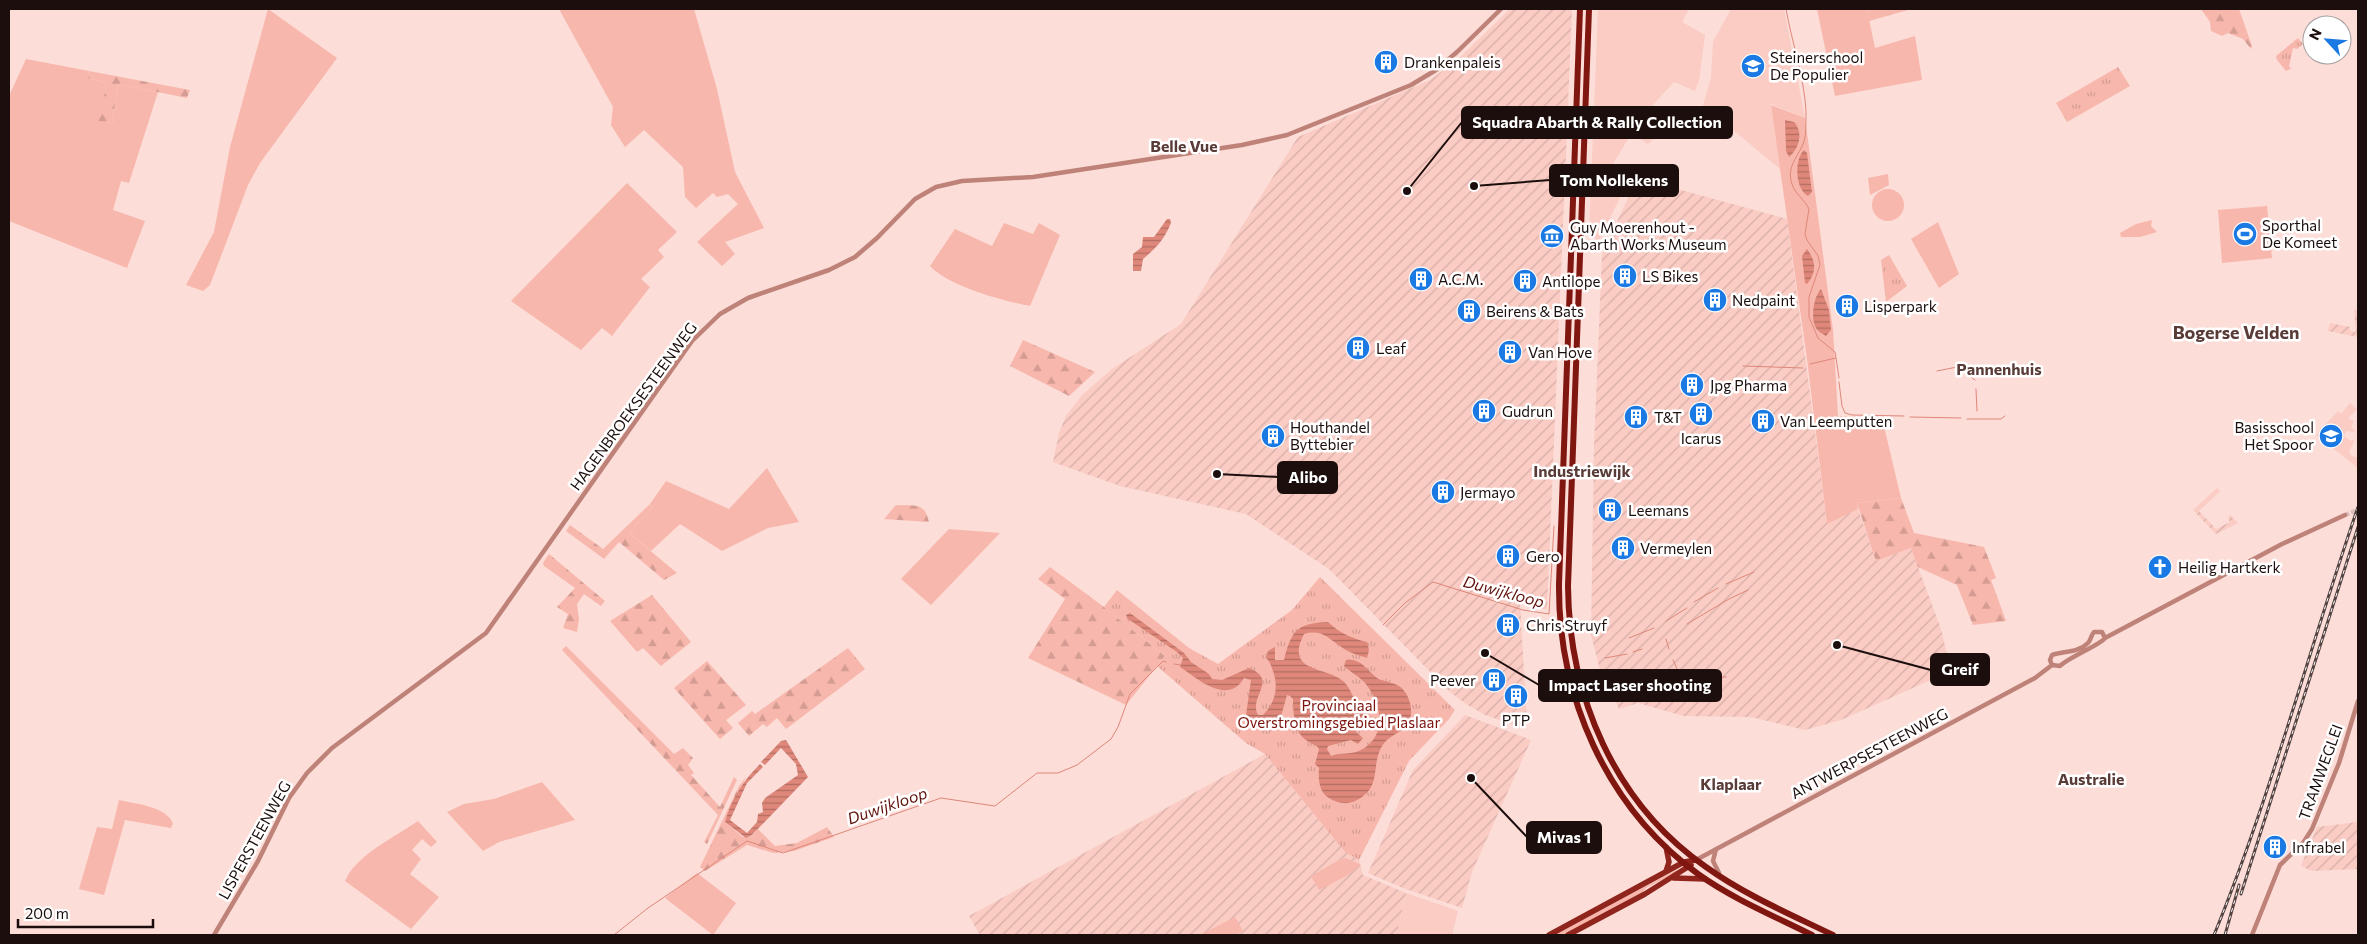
<svg xmlns="http://www.w3.org/2000/svg" width="2367" height="944" viewBox="0 0 2367 944" font-family="Commissioner,sans-serif">
<defs>
<pattern id="industrial-furrows" width="10" height="10" patternUnits="userSpaceOnUse" patternTransform="scale(1.25)"><rect width="10" height="10" fill="#faccc4"/><path d="M-1 1l2-2M0 10L10 0M9 11l2-2" fill="none" stroke="#d6aea7"/></pattern>
<pattern id="forest-firs" width="22" height="20" patternUnits="userSpaceOnUse" patternTransform="scale(1.25)"><rect width="22" height="20" fill="#f8b7ac"/><path d="M5 1l3.5 6h-7zM16 11l3.5 6h-7z" fill="#d49c93"/></pattern>
<pattern id="park-tufts" width="24" height="20" patternUnits="userSpaceOnUse" patternTransform="scale(1.25)"><rect width="24" height="20" fill="#f8b7ac"/><path d="M3 7l-1-3M5 7V3M7 7l1-3M15 17l-1-3M17 17v-4M19 17l1-3" fill="none" stroke="#d49c93"/></pattern>
<pattern id="water-rules" width="6" height="5" patternUnits="userSpaceOnUse" patternTransform="scale(1.25)"><rect width="6" height="5" fill="#de877a"/><path d="M0 2.5h6" fill="none" stroke="#b36d62"/></pattern>
</defs>
<rect width="100%" height="100%" fill="#fcddd8"/>
<path fill="#faccc4" d="M1598 9H1689L1682 22 1705 35 1699 80 1695 91 1674 82 1636 123 1653 139 1648 144 1631 134 1607 174 1626 185 1599 241 1589 235Z
M1731 9H1784L1805 118 1766 102 1771 105 1780 169 1703 105 1711 78 1713 42Z
M2350 403 2357 409 2348 419 2354 421 2351 428 2355 430 2354 432 2346 431 2344 436 2351 441 2355 439 2349 452 2352 456 2358 458V468L2316 435 2338 411 2341 414Z
M1406 893 1458 911 1452 935H1392L1397 933Z"/>
<path fill="url(#industrial-furrows)" d="M1510 9H1572L1547 610 1520 603 1527 722 1520 727 1485 715 1466 704 1449 691 1329 569 1246 514 1120 486 1053 462 1059 433 1066 416 1082 395 1112 369 1181 324 1298 137 1430 80 1457 60Z
M1637 178 1787 219 1827 523 1858 509 1876 561 1911 548 1941 629 1951 671 1841 720 1805 730 1751 717 1684 716 1638 703 1619 709 1612 693 1602 678 1591 635 1594 446 1602 255Z
M2354 310H2358V337L2328 331 2330 323 2350 327V331L2356 332Z
M2217 488 2220 491 2199 511 2216 529 2230 522 2228 518 2230 515 2238 523 2216 534 2193 510Z
M1465 715 1531 740 1472 872 1462 908 1403 888 1368 873 1413 770Z
M1265 754 1345 852 1359 860 1363 875 1406 893 1397 933 1392 935H980L969 916Z
M2358 822V869L2312 871 2301 866 2317 827Z"/>
<path fill="#f8b7ac" d="M268 9 337 58 260 163 248 185 210 285 203 291 186 285 214 232 230 147Z
M559 9H694L717 89 735 172 764 228 725 242 735 254 722 266 697 242 738 204 728 194 717 197 713 193 696 208 685 197 683 167 644 130 625 147 611 125 613 107Z
M1817 9H1867L1875 48 1915 36 1922 80 1835 96Z
M26 59 89 71 87 78 107 83 99 121 112 123 118 84 158 92 129 183 121 181 113 210 145 221 127 268 9 221V96Z
M1771 105 1805 118 1806 125 1833 330 1838 416 1882 418 1901 498 1857 503 1858 509 1827 524 1807 359Z
M1888 174 1889 185 1870 195 1868 178Z
M627 183 677 232 658 250 664 257 641 279 650 287 612 336 602 328 581 350 511 301Z
M1872 205a16 16 0 1 1 32 0a16 16 0 1 1-32 0Z
M2267 206 2272 258 2222 263 2218 210Z
M2152 220 2151 226 2157 232 2140 237H2121L2120 233 2136 224Z
M1938 222 1959 274 1939 288 1911 239Z
M1004 223 1033 234 1039 223 1060 235 1030 306C1003 301 948 286 930 266L955 229 992 246Z
M767 468 799 522 768 528 722 551 680 524 651 551 629 533 653 507 650 504 666 481 729 509Z
M949 529 1000 533 931 605 901 579Z
M542 782 575 820 499 842 483 851 447 812 464 804 494 799Z
M119 800C136 804 165 806 173 823L171 828 125 820 104 895 79 889 97 827 112 829Z
M418 821 437 842 431 847 422 839 412 850 421 859 410 874 439 897 411 929 345 881C356 855 395 837 418 821Z
M1346 858 1361 865 1348 875 1319 890 1311 876 1339 860Z
M1676 870 1677 872 1646 888 1642 893 1563 935H1554Z
M697 873 736 903 713 935 665 898Z
M1235 917 1243 931 1236 935H1200Z"/>
<path fill="url(#forest-firs)" d="M1867 9H1907L1908 10 1869 21Z
M2201 9H2239L2252 46 2251 49 2243 39 2228 33 2222 36 2211 31 2210 22Z
M89 71 190 90 187 98 118 84 112 123 98 122 107 83 87 78Z
M1023 340 1095 372 1069 396 1010 366Z
M1901 498 1914 533 1984 547 1996 578 1991 580 2006 621 1973 625 1957 585 1918 567 1911 548 1876 561 1857 503Z
M650 504 653 507 629 533 677 573 664 580 619 542 604 559 566 531 570 525 603 549Z
M896 505C915 506 924 501 929 522L884 519Z
M549 554 605 601 601 606 584 594 577 604 579 619 577 632 563 628 568 614 557 607 575 588 544 566 543 563Z
M1050 567 1104 607 1165 656 1126 705 1028 658 1065 599 1038 579Z
M652 595 691 642 661 666 643 648 637 652 610 621Z
M566 646 674 754 683 748 693 758 688 765 694 773 691 775 720 807 734 777 737 780 707 844 704 842 718 815 562 650Z
M848 648 865 669 786 729 777 718 767 727 763 724 749 736 738 723 752 711 755 714Z
M707 661 746 705 726 720 733 728 720 739 674 688Z
M746 777 725 822 743 837 752 836 758 829 775 846 797 843 827 827 834 837 794 851 773 853 747 845 705 871 700 867 739 786Z"/>
<path fill="url(#park-tufts)" d="M2298 38 2303 44 2297 49 2293 48 2289 67 2292 68 2286 71 2277 60 2276 56Z
M2118 67 2130 86 2067 122 2056 103Z
M1889 255 1907 286 1886 302 1881 260Z
M1320 577 1455 710 1449 719 1409 761 1359 860 1345 852 1265 754 1246 743 1157 666 1165 656 1104 607 1117 590 1189 648 1218 664 1292 610Z"/>
<path fill="url(#water-rules)" d="M1785 120 1794 122C1804 132 1799 149 1789 157L1786 151Z
M1804 150 1807 153 1812 192 1808 196C1795 189 1794 160 1804 150Z
M1167 219H1170L1171 223C1164 240 1156 248 1143 259L1141 271H1133V254L1142 247 1143 237H1154Z
M1807 249C1816 261 1817 272 1807 284L1805 283 1802 256Z
M1821 289 1829 310 1831 330 1826 336C1822 333 1818 332 1816 328 1810 318 1814 296 1821 289Z
M1130 613 1184 653 1191 662 1209 674 1212 679 1222 680 1249 668C1279 680 1248 697 1258 715H1263C1275 703 1279 688 1273 671 1271 666 1270 661 1266 658L1268 651 1275 647V660H1284C1291 631 1297 623 1328 622 1338 632 1353 639 1367 642L1369 650 1367 658C1358 655 1347 652 1340 646 1327 637 1321 629 1304 634 1284 673 1326 666 1343 681 1353 689 1352 706 1371 711L1357 724 1351 723 1350 727 1363 738 1358 744 1351 740 1328 746 1327 749 1331 756C1341 752 1352 755 1361 750 1388 736 1382 703 1365 683 1360 677 1350 672 1344 666L1346 660C1363 657 1368 674 1381 680 1387 682 1394 683 1399 686 1411 694 1416 717 1405 727 1398 734 1387 737 1382 746 1370 767 1383 788 1355 801 1346 805 1337 803 1329 798 1319 793 1318 778 1319 768L1315 764 1319 749C1316 744 1311 744 1306 740 1294 732 1293 711 1293 699L1290 696 1287 695 1280 720 1265 727 1254 725 1246 715 1251 680 1244 678C1228 706 1198 679 1180 667L1183 658 1177 652 1128 619 1126 615Z
M786 740 808 777 752 835 746 838 725 822C731 799 744 780 760 764L763 767 747 783 730 820 747 833 757 822 758 814 763 812 762 803 765 798 798 775 796 764 781 748 765 765 761 762 781 741Z"/>
<g fill="none" stroke-linecap="round" stroke-linejoin="round">
<path stroke="#de877a" stroke-width="1" d="M1786 9C1792 43 1804 76 1806 111 1806 116 1806 133 1805 137 1802 154 1785 165 1792 184 1795 194 1805 200 1809 209L1805 234 1807 240 1818 256 1820 265 1809 297V317L1818 338 1835 352 1836 358
M1810 364 1836 358 1839 378
M1743 366 1803 368
M1937 371 1957 367 1975 380
M1839 382 1842 406 1845 413 1852 415 1904 416
M1976 389 1977 411
M1910 417 1961 418
M1967 419H2001L2005 416
M1726 584 1754 572
M1694 602 1718 588
M1666 621 1687 608
M1687 624 1729 599 1748 590
M1383 625 1405 603 1433 582 1523 610 1549 614 1554 526
M1629 638 1654 628
M1666 639 1669 649
M1633 652 1642 649
M1605 658 1627 654
M1673 660 1679 673 1690 677
M1174 664 1181 665
M1701 678 1726 677
M614 935 648 908 747 841 783 853 941 798 995 806 1037 773H1058L1077 765 1111 739 1118 727 1130 694 1163 661 1166 662"/>
<path stroke="#dabeb9" stroke-width="4.5" stroke-dasharray="4.5 2" stroke-linecap="butt" d="M2345 515 2358 510"/>
<path stroke="#be8278" stroke-width="4.5" d="M2105 638 2282 544 2345 515
M2052 665 2050 660 2052 655C2063 651 2078 653 2088 643 2091 640 2091 635 2094 632H2102L2105 638
M2052 665 2060 666C2069 657 2102 644 2105 638
M1716 849 1713 861 1719 873
M1696 860 2035 678 2052 665
M214 935 258 861 289 798 307 773 332 748 486 633 692 341 720 314 748 298 829 270 855 257 877 238 915 199 936 187 962 181 1033 177 1242 145 1287 135 1411 85 1436 70 1457 52 1501 9
M2252 935 2280 865 2303 843 2312 829 2339 763 2358 701"/>
<path stroke="#8f251c" stroke-width="5.5" d="M1666 847 1669 862 1666 871
M1674 878 1705 879
M1549 935 1684 862 1696 860
M1568 935 1645 894 1691 865"/>
<path stroke="#801610" stroke-width="6" d="M1580 9 1559 584C1558 696 1606 807 1698 874 1733 899 1774 916 1812 935
M1589 9 1568 586C1569 696 1614 803 1706 867 1745 895 1790 914 1833 935"/>
<g stroke="#544340" stroke-width="3">
<path id="rail" d="M2241 894 2358 527
M2214 935C2271 796 2309 649 2358 507
M2225 935 2239 885"/>
</g>
<use href="#rail" stroke="#fff" stroke-width="1" stroke-dasharray="4" stroke-linecap="butt"/>
</g>
<defs>
<g id="building-disc" transform="scale(1.25)"><circle r="9.5" fill="#1a79e2" stroke="#fff"/><path d="M-4-6H4V6H1V3H-1V6H-4ZM-2.5-4.3h1.7v1.8h-1.7ZM.8-4.3h1.7v1.8H.8ZM-2.5-1h1.7V.8h-1.7ZM.8-1h1.7V.8H.8Z" fill="#fff"/></g>
<g id="school-disc" transform="scale(1.25)"><circle r="9.5" fill="#1a79e2" stroke="#fff"/><path d="M0-5L7-2L0 1L-7-2ZM-4 1L0 2.5L4 1V4Q0 6-4 4Z" fill="#fff"/></g>
<g id="stadium-disc" transform="scale(1.25)"><circle r="9.5" fill="#1a79e2" stroke="#fff"/><path d="M0-5a6.5 5 0 1 0 0 10a6.5 5 0 1 0 0-10ZM-3.5-1.8h7v3.6h-7Z" fill="#fff"/></g>
<g id="museum-disc" transform="scale(1.25)"><circle r="9.5" fill="#1a79e2" stroke="#fff"/><path d="M0-6L6-3V-2H-6V-3ZM-5-1h2V3h-2ZM-1-1h2V3h-2ZM3-1h2V3H3ZM-6 4H6V6H-6Z" fill="#fff"/></g>
<g id="church-disc" transform="scale(1.25)"><circle r="9.5" fill="#1a79e2" stroke="#fff"/><path d="M-1.2-6h2.4v3.5h3.3v2.4h-3.3V6h-2.4V-.1h-3.3v-2.4h3.3Z" fill="#fff"/></g>
</defs>
<g fill-rule="evenodd">
<use href="#building-disc" x="1386" y="62"/>
<use href="#school-disc" x="1753" y="66"/>
<use href="#stadium-disc" x="2245" y="234"/>
<use href="#museum-disc" x="1552" y="236"/>
<use href="#building-disc" x="1625" y="276"/>
<use href="#building-disc" x="1421" y="279"/>
<use href="#building-disc" x="1525" y="281"/>
<use href="#building-disc" x="1715" y="300"/>
<use href="#building-disc" x="1847" y="306"/>
<use href="#building-disc" x="1469" y="311"/>
<use href="#building-disc" x="1358" y="348"/>
<use href="#building-disc" x="1510" y="352"/>
<use href="#building-disc" x="1692" y="385"/>
<use href="#building-disc" x="1484" y="411"/>
<use href="#building-disc" x="1701" y="414"/>
<use href="#building-disc" x="1636" y="417"/>
<use href="#building-disc" x="1763" y="421"/>
<use href="#building-disc" x="1273" y="436"/>
<use href="#school-disc" x="2331" y="436"/>
<use href="#building-disc" x="1443" y="492"/>
<use href="#building-disc" x="1610" y="510"/>
<use href="#building-disc" x="1623" y="548"/>
<use href="#building-disc" x="1508" y="556"/>
<use href="#church-disc" x="2160" y="567"/>
<use href="#building-disc" x="1508" y="625"/>
<use href="#building-disc" x="1494" y="680"/>
<use href="#building-disc" x="1516" y="696"/>
<use href="#building-disc" x="2275" y="847"/>
</g>
<g text-anchor="middle" dominant-baseline="central" stroke-width="5" stroke-linejoin="round" paint-order="stroke">
<g font-size="15" fill="#1b0e0c" stroke="#fff" text-anchor="start">
<text x="1770" y="57">Steinerschool<tspan x="1770" dy="17">De Populier</tspan></text>
<text x="1404" y="62">Drankenpaleis</text>
<text x="2262" y="225">Sporthal<tspan x="2262" dy="17">De Komeet</tspan></text>
<text x="1570" y="227">Guy Moerenhout -<tspan x="1570" dy="17">Abarth Works Museum</tspan></text>
<text x="1642" y="276">LS Bikes</text>
<text x="1438" y="279">A.C.M.</text>
<text x="1542" y="281">Antilope</text>
<text x="1732" y="300">Nedpaint</text>
<text x="1864" y="306">Lisperpark</text>
<text x="1486" y="311">Beirens &amp; Bats</text>
<text x="1376" y="348">Leaf</text>
<text x="1528" y="352">Van Hove</text>
<text x="1710" y="385">Jpg Pharma</text>
<text x="1502" y="411">Gudrun</text>
<text x="1654" y="417">T&amp;T</text>
<text x="1780" y="421">Van Leemputten</text>
<text x="1290" y="427">Houthandel<tspan x="1290" dy="17">Byttebier</tspan></text>
<text x="2314" y="427" text-anchor="end">Basisschool<tspan x="2314" dy="17">Het Spoor</tspan></text>
<text x="1701" y="438" text-anchor="middle">Icarus</text>
<text x="1460" y="492">Jermayo</text>
<text x="1628" y="510">Leemans</text>
<text x="1640" y="548">Vermeylen</text>
<text x="1526" y="556">Gero</text>
<text x="2178" y="567">Heilig Hartkerk</text>
<text x="1526" y="625">Chris Struyf</text>
<text x="1476" y="680" text-anchor="end">Peever</text>
<text x="1516" y="720" text-anchor="middle">PTP</text>
<text x="2292" y="847">Infrabel</text>
</g>
<g font-size="15" fill="#1b0e0c" stroke="#fff">
<text transform="translate(633 406) rotate(-54)">HAGENBROEKSESTEENWEG</text>
<text transform="translate(1869 753) rotate(-28)">ANTWERPSESTEENWEG</text>
<text transform="translate(2320 772) rotate(-70)">TRAMWEGLEI</text>
<text transform="translate(254 840) rotate(-61)">LISPERSTEENWEG</text>
</g>
<g font-size="15" fill="#7b120c" stroke="#fff">
<text x="1339" y="705">Provinciaal<tspan x="1339" dy="17">Overstromingsgebied Plaslaar</tspan></text>
</g>
<g font-size="16" font-weight="bold" fill="#593b37" stroke="#fff">
<text x="1184" y="145">Belle Vue</text>
<text x="1999" y="368">Pannenhuis</text>
<text x="1582" y="470">Industriewijk</text>
<text x="2091" y="778">Australie</text>
<text x="1731" y="783">Klaplaar</text>
</g>
<g font-size="16" font-style="italic" fill="#5f110b" stroke="#fff">
<text transform="translate(1504 591) rotate(15)">Duwijkloop</text>
<text transform="translate(887 805) rotate(-19)">Duwijkloop</text>
</g>
<g font-size="18" font-weight="bold" fill="#593b37" stroke="#fff">
<text x="2236" y="332">Bogerse Velden</text>
</g>
</g>
<path fill="none" stroke="#1b0e0c" stroke-width="2" d="M1407 191L1462 122M1474 186L1550 180M1217 474L1278 477M1837 645L1931 670M1485 653L1539 685M1471 778L1527 837"/>
<g fill="#1b0e0c" stroke="#fff" stroke-width="2">
<circle cx="1407" cy="191" r="5"/>
<circle cx="1474" cy="186" r="5"/>
<circle cx="1217" cy="474" r="5"/>
<circle cx="1837" cy="645" r="5"/>
<circle cx="1485" cy="653" r="5"/>
<circle cx="1471" cy="778" r="5"/>
</g>
<g fill="#1b0e0c" stroke="#1b0e0c" stroke-width="2">
<rect x="1462" y="107" width="270" height="31" rx="5"/>
<rect x="1550" y="165" width="128" height="31" rx="5"/>
<rect x="1278" y="462" width="59" height="31" rx="5"/>
<rect x="1931" y="654" width="58" height="31" rx="5"/>
<rect x="1539" y="670" width="182" height="31" rx="5"/>
<rect x="1527" y="822" width="74" height="31" rx="5"/>
</g>
<g font-size="16" text-anchor="middle" font-weight="bold" fill="#fff">
<text x="1597" y="128">Squadra Abarth &amp; Rally Collection</text>
<text x="1614" y="186">Tom Nollekens</text>
<text x="1308" y="483">Alibo</text>
<text x="1960" y="675">Greif</text>
<text x="1630" y="691">Impact Laser shooting</text>
<text x="1564" y="843">Mivas 1</text>
</g>
<rect width="2367" height="944" fill="none" stroke="#1b0e0c" stroke-width="20"/>
<g transform="translate(2327 40) rotate(296)"><circle r="24" fill="#ffffff" stroke="#a49f9e"/>
<path d="M0-4L9 19L0 12L-9 19Z" fill="#1a79e2"/>
<text y="-8" font-size="14" font-weight="bold" text-anchor="middle" fill="#1b0e0c">N</text>
</g>
<path d="M18 919v8h135v-8" fill="none" stroke="#1b0e0c" stroke-width="2.5"/>
<text x="25" y="919" font-size="15" fill="#1b0e0c" stroke="#ffffff" stroke-width="4" paint-order="stroke">200 m</text>
</svg>
